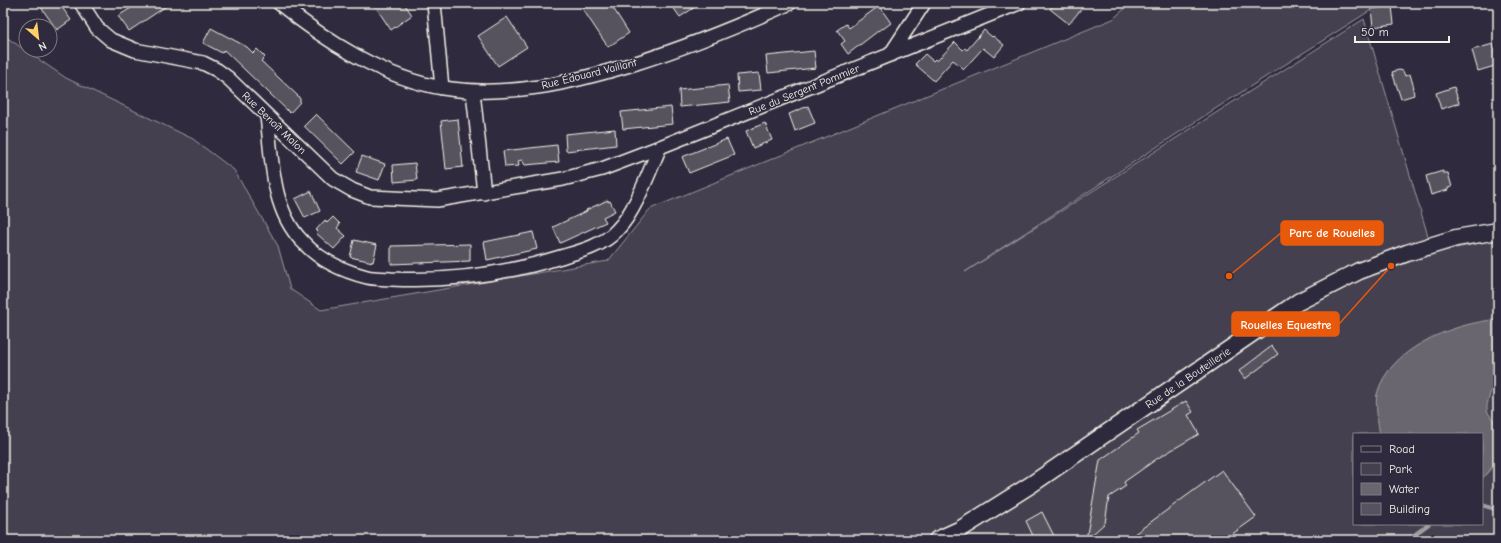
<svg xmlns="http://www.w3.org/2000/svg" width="1501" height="543" viewBox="0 0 1501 543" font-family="'Comic Neue',sans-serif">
<rect width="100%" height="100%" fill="#2f2a3d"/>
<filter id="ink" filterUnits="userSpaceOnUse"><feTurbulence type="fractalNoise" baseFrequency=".025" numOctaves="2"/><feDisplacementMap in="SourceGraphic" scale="8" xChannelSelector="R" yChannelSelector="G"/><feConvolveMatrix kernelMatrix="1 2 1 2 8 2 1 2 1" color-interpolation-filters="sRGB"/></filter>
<g filter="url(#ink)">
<path fill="#454050" stroke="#9c989c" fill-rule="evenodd" d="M1131 3H1385L1371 10 1215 109 965 272 1364 19 1433 253 1498 239V540H3V35L66 78 193 139 234 170 278 246 290 289 321 310 608 261 650 209 1113 19ZM1354 434H1482V524H1354Z"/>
<path fill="#6a6670" stroke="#a19ea0" d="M1492 320 1498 321V381L1491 390 1487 405V411L1498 428V447L1496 458 1493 466 1482 479V434H1380C1378 426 1375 401 1377 394 1389 349 1450 325 1492 320Z"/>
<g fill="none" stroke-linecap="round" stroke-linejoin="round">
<path stroke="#a19ea0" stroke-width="4" d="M1482 505 1498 510
M1407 540 1429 524"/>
</g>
<path fill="#56525f" stroke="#f4f1e8" d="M38 3H59L71 20 57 30Z
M128 3H171L129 31 118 16 131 8Z
M373 3H404L412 15 391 30Z
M590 3H610L629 33 608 47 582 8Z
M670 3H701L680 17Z
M1055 3H1086L1069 24 1050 9Z
M879 6 891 23 883 29 882 28 848 54 841 44 845 41 837 30 846 24 849 28Z
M1392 6 1394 24 1373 27 1371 9Z
M507 17 527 47 498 66 478 36Z
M211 28 247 47 253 53 257 49 265 57 261 61 298 96 300 99V102L290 113 224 50 222 53 203 43Z
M984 30 992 37 993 36 1004 45 994 57 983 48 964 69 953 60 934 81 915 64 925 54 933 61 935 59 937 61 955 42 963 50 965 48 967 50Z
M1493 44 1498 65 1478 71 1472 50Z
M814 51 816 68 768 73 766 56Z
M1399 70 1403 71 1405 76 1410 74 1414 88 1413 89 1414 95 1401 99 1392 72Z
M759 73 761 90 738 92 737 75Z
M728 85 730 102 680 107 679 90Z
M1454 87 1459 103 1441 109 1436 93Z
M808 106 815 123 795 131 789 114Z
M671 107 673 124 623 129 621 112Z
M316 114 355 152 343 164 304 126Z
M458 119 463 167 446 169 441 121Z
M765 123 772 140 753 148 746 131Z
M615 129 616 145 566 151 565 134Z
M727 139 734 155 689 173 682 157Z
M557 145 559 162 525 165 522 160 518 161 519 166 505 167 503 151Z
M362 156 385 164 379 180 356 172Z
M415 163 417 180 394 182 393 165Z
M1443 171V173H1448L1452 187 1448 188V190L1431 195 1426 176Z
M311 191 320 211 305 218 295 199Z
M608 200V202L610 201 615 211 603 217 606 222 560 243 553 227 587 211 586 210Z
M333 217 340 224 337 228 346 236 334 249 316 233 318 231 316 230 325 220 327 223Z
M533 232 537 249 487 260 484 242Z
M354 240 377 245 373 262 350 257Z
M470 244V261L391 264V246Z
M1272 346 1278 354 1245 379 1239 371Z
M1186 401 1193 412 1188 415 1199 434 1158 458 1124 482 1126 486 1109 497 1105 523 1086 540 1100 460 1139 433 1137 430Z
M1222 470 1256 517 1224 540H1126Z
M1042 512 1056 540H1035L1026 521Z"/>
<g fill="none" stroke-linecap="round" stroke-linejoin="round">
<g stroke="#f4f1e8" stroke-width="16">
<path id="minor" d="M81 3 97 28 111 40 135 50 203 63 217 70 228 78 333 179 352 190 370 197 437 200 563 179 602 169 660 147 1019 3
M279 3C324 40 385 79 443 88 508 98 571 83 633 64 687 47 739 26 790 3
M434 3 442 88
M890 55 924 3
M473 92 484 193
M267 116C272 158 271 209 302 241 319 260 343 271 367 277 375 279 383 278 391 279 450 282 507 274 564 256 582 251 604 245 617 230 635 212 649 172 660 147"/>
</g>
<g stroke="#f4f1e8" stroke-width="19">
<path id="tertiary" d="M937 540 959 530 1032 484 1298 302 1359 271 1407 253 1456 238 1498 231"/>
</g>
<use href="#minor" stroke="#2f2a3d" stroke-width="13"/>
<use href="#tertiary" stroke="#2f2a3d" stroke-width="16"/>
</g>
</g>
<g text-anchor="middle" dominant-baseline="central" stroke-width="3" stroke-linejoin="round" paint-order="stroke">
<g font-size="11" fill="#f4f1e8" stroke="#2f2a3d">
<text transform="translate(589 74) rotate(-14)">Rue Édouard Vaillant</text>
<text transform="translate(804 90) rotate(-22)">Rue du Sergent Pommier</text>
<text transform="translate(274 123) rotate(44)">Rue Benoît Malon</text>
<text transform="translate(1188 378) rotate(-34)">Rue de la Bouteillerie</text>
</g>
</g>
<path fill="none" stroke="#e8590c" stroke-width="1.5" d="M1229 276L1281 233M1391 266L1339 324"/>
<g fill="#e8590c" stroke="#2f2a3d" stroke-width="1.5">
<circle cx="1229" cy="276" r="4"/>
<circle cx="1391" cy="266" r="4"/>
</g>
<g fill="#e8590c" stroke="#e8590c" stroke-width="1.5">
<rect x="1281" y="221" width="102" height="24" rx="4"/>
<rect x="1232" y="312" width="107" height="24" rx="4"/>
</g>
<g font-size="12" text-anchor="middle" font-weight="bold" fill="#fff">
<text x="1332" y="237">Parc de Rouelles</text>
<text x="1286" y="329">Rouelles Equestre</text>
</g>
<rect width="1501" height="543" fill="none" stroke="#2f2a3d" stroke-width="16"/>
<rect x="8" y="8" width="1485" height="527" fill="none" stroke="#f4f1e8" stroke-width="1.5" filter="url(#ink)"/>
<rect x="1353" y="433" width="130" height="92" fill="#2f2a3d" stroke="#7e7a81"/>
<rect x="1361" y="446" width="20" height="6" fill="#2f2a3d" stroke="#7e7a81"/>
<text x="1389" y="453" font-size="12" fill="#f4f1e8">Road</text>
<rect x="1361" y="463" width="20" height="12" fill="#454050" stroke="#7e7a81"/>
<text x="1389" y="473" font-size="12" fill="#f4f1e8">Park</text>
<rect x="1361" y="483" width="20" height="12" fill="#6a6670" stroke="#7e7a81"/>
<text x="1389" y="493" font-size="12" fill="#f4f1e8">Water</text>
<rect x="1361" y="503" width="20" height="12" fill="#56525f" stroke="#7e7a81"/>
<text x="1389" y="513" font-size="12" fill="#f4f1e8">Building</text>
<g transform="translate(38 38) rotate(152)"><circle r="19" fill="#2f2a3d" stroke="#7e7a81"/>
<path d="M0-3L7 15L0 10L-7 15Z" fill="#ffd166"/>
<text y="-6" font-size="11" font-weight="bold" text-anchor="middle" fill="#f4f1e8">N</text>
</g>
<path d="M1355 36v6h94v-6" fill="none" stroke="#f4f1e8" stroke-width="2"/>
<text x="1361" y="36" font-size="12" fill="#f4f1e8" stroke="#2f2a3d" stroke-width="3" paint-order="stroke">50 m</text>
</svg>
